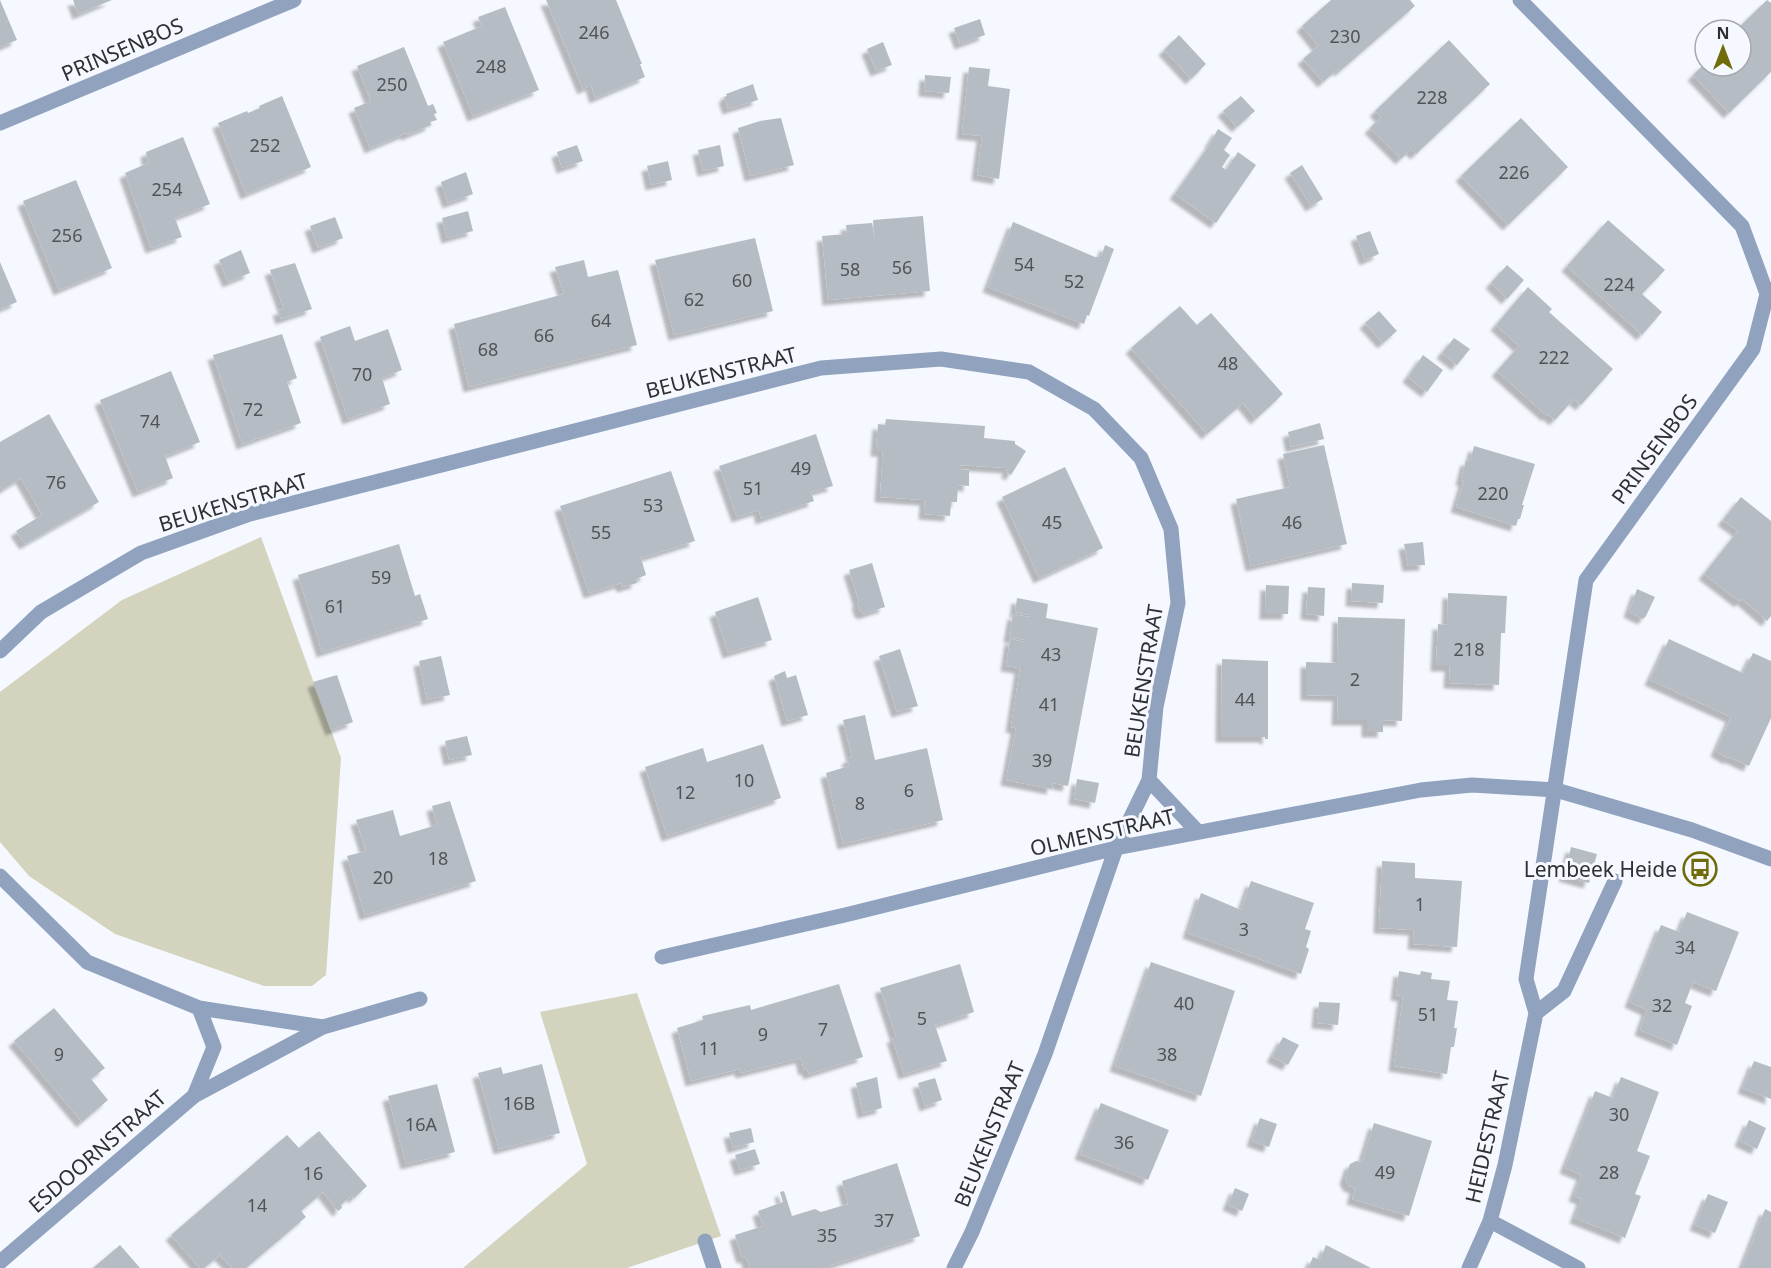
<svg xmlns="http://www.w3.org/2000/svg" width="1771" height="1268" viewBox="0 0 1771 1268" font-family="'Noto Sans',sans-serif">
<defs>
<filter id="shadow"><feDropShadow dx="-5.5" dy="5.5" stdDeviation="1.5" flood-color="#0004"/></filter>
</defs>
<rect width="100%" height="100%" fill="#f5f8fe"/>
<path fill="#d3d3be" d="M261 537 341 758 326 975 312 986H264L115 934 29 876 0 842V692L122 600Z
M637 993 721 1236 627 1268H463L587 1164 540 1012Z"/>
<path fill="#b6bcc4" filter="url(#shadow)" d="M0 0 17 40 0 47Z
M73 0H112L78 14Z
M546 0H616L642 64H640L645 77 595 98 591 85 583 89Z
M1331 0H1410L1415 6 1340 71 1338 69 1323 82 1303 59 1318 46 1302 26Z
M1767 0 1771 3V72L1729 113 1693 75 1705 63V66H1741V30H1736Z
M505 7 539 90 473 116 443 42 482 26 478 17Z
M980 19 985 35 960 44 954 28Z
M1179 35 1206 64 1191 79 1164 50Z
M1449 40 1490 84 1416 154 1411 149 1401 159 1370 128 1381 117 1375 111Z
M883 42 892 65 876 71 867 49Z
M404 47 428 106 433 104 437 113 434 114 437 120 430 122 431 125 407 135 406 133 370 148 354 108 371 101 357 66Z
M969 67 990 69 988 86 1010 89 999 179 977 175 982 136 962 134Z
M925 75 951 77 949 93 924 91Z
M753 84 758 100 728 109 724 97 727 96 726 94Z
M282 96 311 167 246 194 218 123 247 111 248 113 260 108 259 106Z
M1241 96 1255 111 1237 127 1223 111Z
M781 118 794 165 750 176 738 128 760 121Z
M1521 118 1568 167 1508 225 1461 176Z
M1218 129 1232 138 1224 150 1230 155 1222 167 1226 170 1238 152 1256 165 1216 223 1175 194 1211 143H1210Z
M183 137 210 204 175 218 182 237 151 248 125 173 148 163 146 152Z
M577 145 583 161 562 168 557 152Z
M720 145 724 166 703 171 698 150Z
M668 161 672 180 651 185 647 166Z
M1302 165 1323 199 1311 206 1290 173Z
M466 172 473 194 448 203 441 182Z
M76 180 112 268 59 290 23 201Z
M468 211 473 231 447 238 442 218Z
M923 216 930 291 828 300 822 236 847 234 846 225 872 223 875 243 873 220Z
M335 217 343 238 318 248 310 226Z
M1608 220 1665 270 1642 294 1662 312 1642 335 1567 266Z
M1013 222 1095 257H1101L1105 245 1114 249 1089 316 1087 315 1084 324 988 287Z
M1370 231 1379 254 1365 260 1356 236Z
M755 238 773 311 674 335 655 260Z
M241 250 250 273 228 282 219 260Z
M584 260 588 277 618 270 637 345 469 387 454 324 564 294 555 267Z
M0 262 17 302 0 309Z
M295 263 312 309 281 319 278 310 284 309 270 270Z
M1507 265 1524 280 1507 299 1491 283Z
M1528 287 1552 309 1549 312 1613 369 1581 405 1574 399 1555 420 1548 414 1547 416 1497 371 1519 346 1496 325Z
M1180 306 1197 325 1211 313 1283 394 1256 419 1243 403 1207 434 1131 348Z
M1379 311 1397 331 1383 343 1365 323Z
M350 326 355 341 388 329 402 370 382 378 390 404 348 419 320 337Z
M282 334 297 378 287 382 301 423 242 444 213 355Z
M1454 338 1470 349 1457 365 1442 353Z
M1423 355 1443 370 1427 392 1408 377Z
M171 371 200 442 165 456 173 478 138 492 100 400Z
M49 414 99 502 25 544 16 531 42 515 21 478 2 490 0 486V442Z
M886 419 985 426 984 438 1015 441V444L1026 451 1011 475 1006 472 1009 468 959 465V469L969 470V486L958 485 957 502H951L950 516 924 514 925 500 880 497 883 451H876L878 424 885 425Z
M1320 423 1324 439 1291 447 1288 432Z
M816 434 833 486 811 492 814 501 761 519 759 510 737 517 719 466Z
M1324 445 1347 544 1251 566 1236 499 1290 487 1283 454Z
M1474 446 1535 464 1522 505H1524L1520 519H1518L1516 526 1456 507 1464 481 1461 480 1466 460 1470 461Z
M1065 467 1103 548 1039 578 1002 497Z
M671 471 695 541 641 558 646 575 636 579 637 583 622 587 621 583 589 593 560 506Z
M1741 497 1771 521V616L1767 621 1742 599 1740 602 1704 574 1738 531 1723 520Z
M1423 542 1425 565 1408 566 1404 544Z
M399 544 415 596 420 594 428 619 322 652 298 575Z
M872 563 885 607 863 614 862 612H860L857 602H859L849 570Z
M1352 583 1384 585 1383 603 1351 601Z
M1266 585 1289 586 1288 614H1265Z
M1308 587 1325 588 1324 616 1306 614Z
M1637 589 1655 597 1646 616 1643 619 1629 612Z
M1448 593 1507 596 1505 633H1501L1499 685 1449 683 1450 666H1436L1438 624 1447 625Z
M758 597 772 640 728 653 715 612Z
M1017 598 1048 604 1046 618 1098 628 1068 786 1053 783 1052 789 1006 780 1016 728 1011 727 1020 668 1006 666 1010 639 1025 642V640L1009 637 1013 614 1029 617V615L1015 612Z
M1338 617 1405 619 1402 721 1383 720V732H1367V720H1337L1338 696 1306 695V662L1337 663Z
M1669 639 1743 673 1753 653 1771 661V718L1749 766 1729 757V759L1716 751 1731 717 1650 680Z
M900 649 918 706 897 712 879 656Z
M441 656 450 695 427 700 419 661Z
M1222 659 1268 661V739H1265V737H1221Z
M785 671 787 678 796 675 808 715 787 721 774 676Z
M337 675 353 722 331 730 313 682Z
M865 715 875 760 927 748 943 820 843 844 826 773 849 766 847 759 852 757 843 720Z
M467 736 472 755 449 760 445 741Z
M763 744 781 798 667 836 645 767 703 748 707 762Z
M1077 779 1099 783 1095 803 1074 799Z
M450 801 476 881 365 915 347 856 366 851 356 820 393 810 400 836 437 825 432 806Z
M1571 847 1597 854 1589 883 1564 876Z
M1382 861 1415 863V878L1462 881 1457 947 1413 944 1414 930 1379 928Z
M1251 881 1314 903 1305 929 1311 931 1306 947 1309 949 1301 974 1188 933 1201 893 1241 910Z
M1687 912 1739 932 1716 991 1693 982 1685 1003 1692 1006 1677 1045 1640 1030 1647 1010 1630 1002 1661 925 1679 932Z
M1151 962 1235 991 1201 1096 1115 1066Z
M960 964 974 1012 935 1025 947 1061 904 1074 892 1037H896L880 988Z
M1399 971 1420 975 1421 971 1432 973 1431 979 1450 981 1447 1000 1458 1001 1454 1028H1457L1454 1047H1451L1447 1074 1394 1066 1403 996 1396 995Z
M839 984 863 1057 809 1074 807 1069 804 1070 801 1058 741 1073 740 1069 691 1081 677 1028 703 1020 702 1016 750 1005 751 1010Z
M1319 1002 1340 1003 1338 1025 1317 1023Z
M54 1008 105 1068 91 1079 108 1100 82 1122 14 1041Z
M1283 1037 1299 1045 1288 1065 1272 1057Z
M1754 1061 1771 1067V1099L1743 1088Z
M542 1064 560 1133 499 1149 478 1073 501 1067 503 1074Z
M877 1077 882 1108 863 1113 856 1083Z
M1621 1077 1659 1092 1637 1151 1650 1156 1635 1194 1641 1196 1625 1238 1575 1218 1582 1199 1574 1196 1582 1175 1565 1168 1595 1091 1613 1098Z
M935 1078 942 1100 925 1106 918 1083Z
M437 1084 455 1152 406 1164 388 1096Z
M1101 1103 1169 1130 1148 1180 1080 1154Z
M1260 1118 1277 1124 1269 1147 1252 1141Z
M1749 1120 1766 1128 1757 1149 1740 1141Z
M1374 1123 1432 1141 1409 1216 1352 1199 1355 1188 1349 1186 1345 1179 1350 1164 1356 1161 1362 1162Z
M751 1128 754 1142 733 1148 729 1133Z
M319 1131 367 1186 354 1198 352 1195 341 1205 342 1208 338 1211 323 1192 301 1211 306 1217 246 1268H232L220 1255 204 1268H200L171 1235 287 1135 299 1148Z
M755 1149 760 1164 740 1170 735 1155Z
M897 1163 920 1236 822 1268H750L746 1257 742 1258 735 1235 763 1226 758 1211 783 1202 780 1192 784 1191 792 1216 815 1209 821 1212 848 1204 842 1181Z
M1235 1188 1249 1194 1242 1211 1228 1205Z
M1708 1194 1728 1202 1715 1233 1695 1225Z
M1765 1209 1771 1212V1268H1742Z
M120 1245 140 1268H93Z
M1326 1245 1371 1268H1308L1313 1257 1320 1260Z"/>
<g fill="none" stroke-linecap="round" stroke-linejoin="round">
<path stroke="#90a2bd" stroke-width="15" d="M0 123 294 0
M0 651 41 612 141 553 250 514 821 368 941 359 1029 372 1094 409 1141 458 1171 529 1178 603 1156 707 1149 780 1116 848 1045 1054 972 1232 954 1268
M1149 780 1198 832
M0 876 87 962 199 1008 323 1027 420 999
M662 957 845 915 1116 848 1421 790 1472 785 1556 790 1692 830 1771 859
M1536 1013 1564 991 1615 881
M194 1096 323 1027
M1490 1221 1578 1268
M705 1241 714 1268
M0 1262 194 1096 214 1047 199 1008
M1469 1268 1490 1221 1505 1165 1536 1013 1526 979 1586 580 1753 349 1767 294 1742 226 1520 0"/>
</g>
<defs>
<g id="bus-ring" transform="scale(1.725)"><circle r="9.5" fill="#f5f8fe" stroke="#706c0a" stroke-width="1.5"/><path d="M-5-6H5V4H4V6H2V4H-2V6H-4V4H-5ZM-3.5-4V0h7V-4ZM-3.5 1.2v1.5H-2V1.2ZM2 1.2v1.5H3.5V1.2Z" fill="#706c0a"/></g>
</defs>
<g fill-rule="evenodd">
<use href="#bus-ring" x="1700" y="869"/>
</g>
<g text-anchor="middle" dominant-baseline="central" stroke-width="6" stroke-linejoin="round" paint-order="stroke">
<g font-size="18" fill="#505358">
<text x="594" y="32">246</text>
<text x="1345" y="36">230</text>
<text x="491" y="66">248</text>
<text x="392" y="84">250</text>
<text x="1432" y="97">228</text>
<text x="265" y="145">252</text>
<text x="1514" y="172">226</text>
<text x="167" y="189">254</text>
<text x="67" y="235">256</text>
<text x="1024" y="264">54</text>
<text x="902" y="267">56</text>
<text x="850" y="269">58</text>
<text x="742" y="280">60</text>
<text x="1074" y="281">52</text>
<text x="1619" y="284">224</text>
<text x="694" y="299">62</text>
<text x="601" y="320">64</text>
<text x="544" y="335">66</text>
<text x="488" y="349">68</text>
<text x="1554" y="357">222</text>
<text x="1228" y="363">48</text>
<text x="362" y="374">70</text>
<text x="253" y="409">72</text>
<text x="150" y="421">74</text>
<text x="801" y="468">49</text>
<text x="56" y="482">76</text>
<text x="753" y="488">51</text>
<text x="1493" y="493">220</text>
<text x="653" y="505">53</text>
<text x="1052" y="522">45</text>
<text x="1292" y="522">46</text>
<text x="601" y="532">55</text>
<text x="381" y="577">59</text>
<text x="335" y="606">61</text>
<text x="1469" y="649">218</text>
<text x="1051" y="654">43</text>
<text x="1355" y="679">2</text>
<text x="1245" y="699">44</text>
<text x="1049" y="704">41</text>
<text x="1042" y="760">39</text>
<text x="744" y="780">10</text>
<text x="909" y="790">6</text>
<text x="685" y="792">12</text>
<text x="860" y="803">8</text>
<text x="438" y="858">18</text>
<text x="383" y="877">20</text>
<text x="1420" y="904">1</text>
<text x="1244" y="929">3</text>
<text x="1685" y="947">34</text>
<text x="1184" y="1003">40</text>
<text x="1662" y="1005">32</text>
<text x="1428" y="1014">51</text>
<text x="922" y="1018">5</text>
<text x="823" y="1029">7</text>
<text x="763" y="1034">9</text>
<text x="709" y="1048">11</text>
<text x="59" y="1054">9</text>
<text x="1167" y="1054">38</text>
<text x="519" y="1103">16B</text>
<text x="1619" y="1114">30</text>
<text x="421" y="1124">16A</text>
<text x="1124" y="1142">36</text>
<text x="1385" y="1172">49</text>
<text x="1609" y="1172">28</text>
<text x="313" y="1173">16</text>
<text x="257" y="1205">14</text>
<text x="884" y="1220">37</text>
<text x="827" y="1235">35</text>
</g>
<g font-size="21" fill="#2e3034" stroke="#f5f8fe">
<text transform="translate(122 49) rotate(-23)">PRINSENBOS</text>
<text transform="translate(721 372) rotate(-14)">BEUKENSTRAAT</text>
<text transform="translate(1654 449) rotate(-54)">PRINSENBOS</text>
<text transform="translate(233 502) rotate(-17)">BEUKENSTRAAT</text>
<text transform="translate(1143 681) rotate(-81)">BEUKENSTRAAT</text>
<text transform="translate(1102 832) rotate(-13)">OLMENSTRAAT</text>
<text transform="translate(989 1134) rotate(-68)">BEUKENSTRAAT</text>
<text transform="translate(1487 1137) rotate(-77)">HEIDESTRAAT</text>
<text transform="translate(97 1151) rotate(-41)">ESDOORNSTRAAT</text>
</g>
<g font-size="21" fill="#2e3034" stroke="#f5f8fe" text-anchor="end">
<text x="1677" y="869">Lembeek Heide</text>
</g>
</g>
<g transform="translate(1723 48)"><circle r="28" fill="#f5f8fe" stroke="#a5a8ad" stroke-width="1.5"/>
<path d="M0-4.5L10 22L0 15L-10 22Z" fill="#706c0a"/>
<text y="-9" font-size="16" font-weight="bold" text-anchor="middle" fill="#2e3034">N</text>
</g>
</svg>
